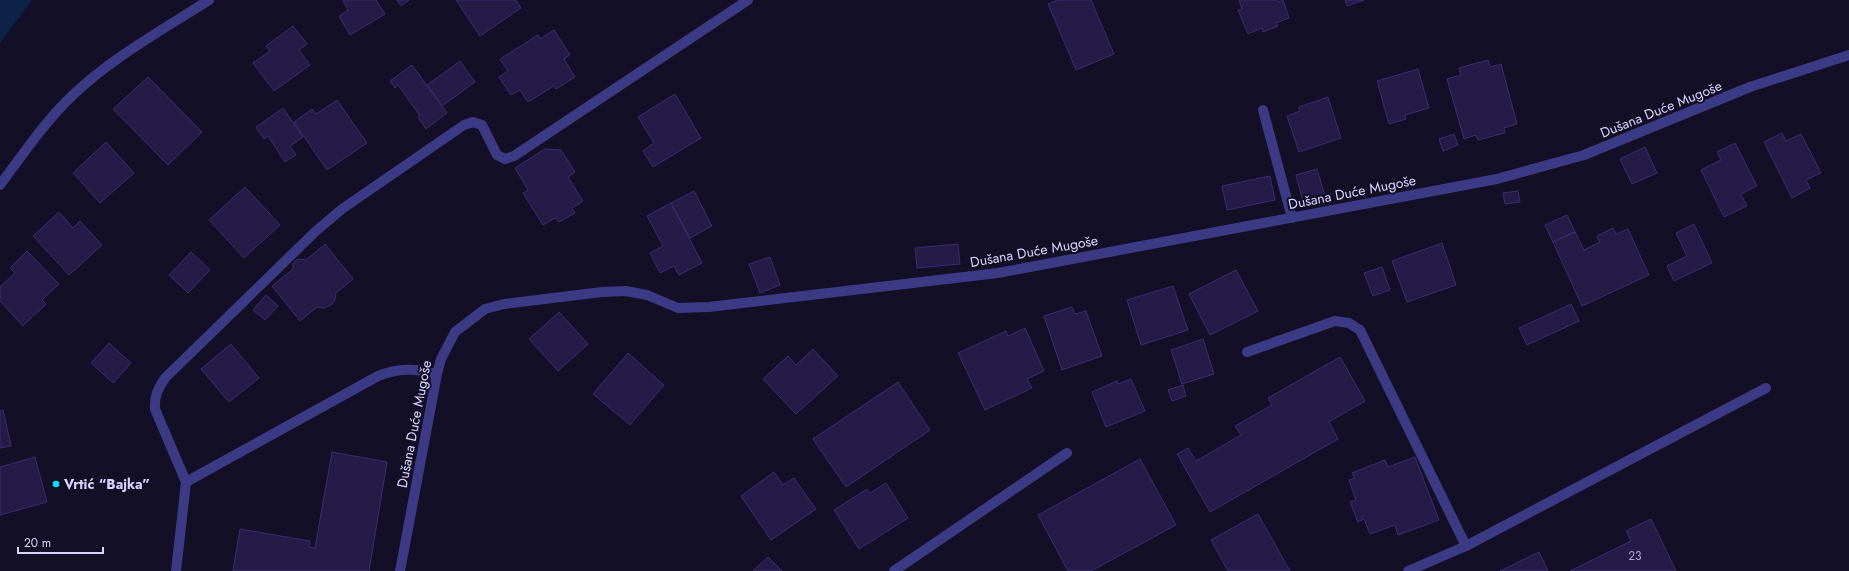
<svg xmlns="http://www.w3.org/2000/svg" width="1849" height="571" viewBox="0 0 1849 571" font-family="Jost,sans-serif">
<rect width="100%" height="100%" fill="#130f26"/>
<path fill="#0c2248" d="M0 0H32L0 43Z"/>
<path fill="#241b47" stroke="#3b2d73" d="M344 0H376L385 14 350 35 339 16 348 10 343 1Z
M397 0H409L401 6Z
M456 0H516L521 8 480 36Z
M1058 0H1091L1114 54 1076 70 1048 4Z
M1239 0H1278L1279 2 1283 0 1289 18 1276 23 1278 26 1263 32 1262 28 1248 34 1238 10 1242 9Z
M1345 0H1364L1347 6Z
M293 26 307 44 299 50 310 65 274 91 253 63 270 51 266 46Z
M554 30 570 55 564 59 575 77 556 89 554 86 528 102 520 90 511 95 499 77 508 71 500 59 538 35 540 39Z
M1488 60 1490 67 1501 64 1517 124 1504 128 1505 133 1478 140 1476 135 1464 139 1447 79 1461 75 1459 68Z
M460 61 475 82 442 106 427 85Z
M412 65 447 113 426 129 418 117 420 116 398 85 395 88 390 81Z
M1418 69 1429 108 1405 115 1406 119 1389 124 1377 81Z
M148 77 202 132 168 165 113 109Z
M675 94 701 138 653 167 643 151 654 143 638 117Z
M1328 97 1341 138 1299 152 1287 116 1300 111 1299 107Z
M337 100 367 143 327 170 294 122 312 109 316 114Z
M283 108 303 137 290 146 296 155 285 162 268 136 264 139 256 127Z
M1782 133 1786 141 1801 134 1821 173 1806 180 1810 188 1792 198 1764 142Z
M1454 134 1458 145 1443 151 1439 139Z
M106 142 134 173 100 203 73 173Z
M1735 143 1757 186 1741 194 1747 206 1724 217 1701 170 1721 160 1717 152Z
M1645 147 1657 173 1632 184 1620 159Z
M545 149 561 150 575 172 568 177 583 201 572 208 575 213 559 222 555 218 543 225 523 193 528 190 515 168Z
M1317 169 1325 196 1303 202 1296 175Z
M1270 176 1275 200 1227 210 1222 186Z
M245 187 280 225 244 258 209 220Z
M694 191 712 226 690 238 671 203Z
M1518 191 1520 202 1505 204 1503 193Z
M671 203 702 263 679 275 674 266 660 273 650 253 663 246 647 216Z
M59 212 73 228 80 221 102 245 69 275 33 236Z
M1567 215 1575 232 1553 242 1545 225Z
M1694 224 1712 263 1674 281 1667 266 1687 256 1676 233Z
M1613 228 1616 234 1628 229 1649 275 1582 306 1553 242 1575 232 1584 250 1600 242 1597 236Z
M1442 243 1456 285 1407 302 1392 261Z
M325 244 353 279 336 293 335 300 332 304 325 308 317 307 300 321 272 286 293 269V264L297 259 306 260Z
M958 244 960 264 917 268 915 248Z
M27 251 59 284 42 300 46 304 23 326 0 301V287L15 273 10 268Z
M191 252 210 270 188 293 169 275Z
M770 257 780 285 760 293 749 264Z
M1382 267 1390 290 1373 296 1364 273Z
M1236 270 1258 311 1210 335 1189 294Z
M1173 286 1188 330 1141 345 1127 300Z
M266 295 278 306 265 320 253 310Z
M1571 304 1579 321 1527 345 1519 328Z
M1072 307 1075 314 1086 311 1102 356 1062 370 1044 316Z
M559 312 588 344 558 371 529 339Z
M1025 328 1044 371 1027 379 1032 388 985 410 958 353 1006 331 1008 336Z
M1203 339 1214 374 1182 384 1171 350Z
M109 343 131 363 113 383 91 363Z
M231 344 259 378 229 402 201 369Z
M813 349 838 376 796 414 763 379 788 356 796 365Z
M628 353 664 385 630 425 593 394Z
M1340 357 1365 401 1329 422 1338 439 1210 512 1177 454 1188 448 1196 461 1241 435 1235 426 1272 405 1268 398Z
M1131 379 1145 411 1106 427 1092 392 1117 381 1118 384Z
M898 382 930 430 846 487 813 439Z
M1183 385 1186 396 1172 401 1168 390Z
M3 410 11 446 0 448V411Z
M332 452 387 462 369 571H233L240 529 310 541 309 547 315 548Z
M35 457 47 502 0 515V467Z
M1415 457 1439 520 1398 535 1395 525 1370 534 1364 519 1358 522 1350 502 1356 500 1349 480 1355 478 1352 473 1385 460 1388 467Z
M1140 459 1176 525 1091 571H1068L1038 515Z
M774 472 783 485 794 478 816 509 771 540 741 496Z
M886 483 908 518 859 549 834 510 867 489 870 493Z
M1258 514 1290 571H1228L1211 540Z
M1651 519 1676 571H1570L1631 541 1626 531Z
M1539 552 1548 571H1500Z
M768 557 782 571H753Z"/>
<g fill="none" stroke-linecap="round" stroke-linejoin="round">
<path stroke="#3d3a85" stroke-width="10" d="M1263 110 1292 218
M176 571 186 482"/>
<path stroke="#3d3a85" stroke-width="10" d="M0 185C23 154 46 120 74 94 113 57 164 29 209 0
M1247 352 1335 321 1349 323 1360 330 1466 546
M437 374C415 368 398 368 378 376L186 482 155 409C154 396 158 389 165 378L316 231 342 209 464 125 473 122 482 125 497 155 505 159 514 156 748 0
M400 571 437 374 441 359 455 332 485 309 504 304 602 292 626 291 647 295 678 308 709 307 998 273 1497 179 1584 155 1750 87 1849 55
M894 571 1067 453
M1408 571 1466 546 1766 388"/>
</g>
<circle fill="#00e5ff" stroke="#130f26" stroke-width="1.5" cx="56" cy="484" r="4"/>
<g text-anchor="middle" dominant-baseline="central" stroke-width="4" stroke-linejoin="round" paint-order="stroke">
<g font-size="12" fill="#aca6d1">
<text x="1635" y="556">23</text>
</g>
<g font-size="14" fill="#d9d4ff" stroke="#130f26">
<text transform="translate(1661 109) rotate(-22)">Dušana Duće Mugoše</text>
<text transform="translate(1352 192) rotate(-11)">Dušana Duće Mugoše</text>
<text transform="translate(1034 251) rotate(-10)">Dušana Duće Mugoše</text>
<text transform="translate(414 424) rotate(-79)">Dušana Duće Mugoše</text>
</g>
<g font-size="14" font-weight="bold" fill="#d9d4ff" stroke="#130f26" text-anchor="start">
<text x="64" y="484">Vrtić “Bajka”</text>
</g>
</g>
<path d="M18 547v6h85v-6" fill="none" stroke="#d9d4ff" stroke-width="2"/>
<text x="24" y="547" font-size="12" fill="#d9d4ff" stroke="#130f26" stroke-width="3" paint-order="stroke">20 m</text>
</svg>
